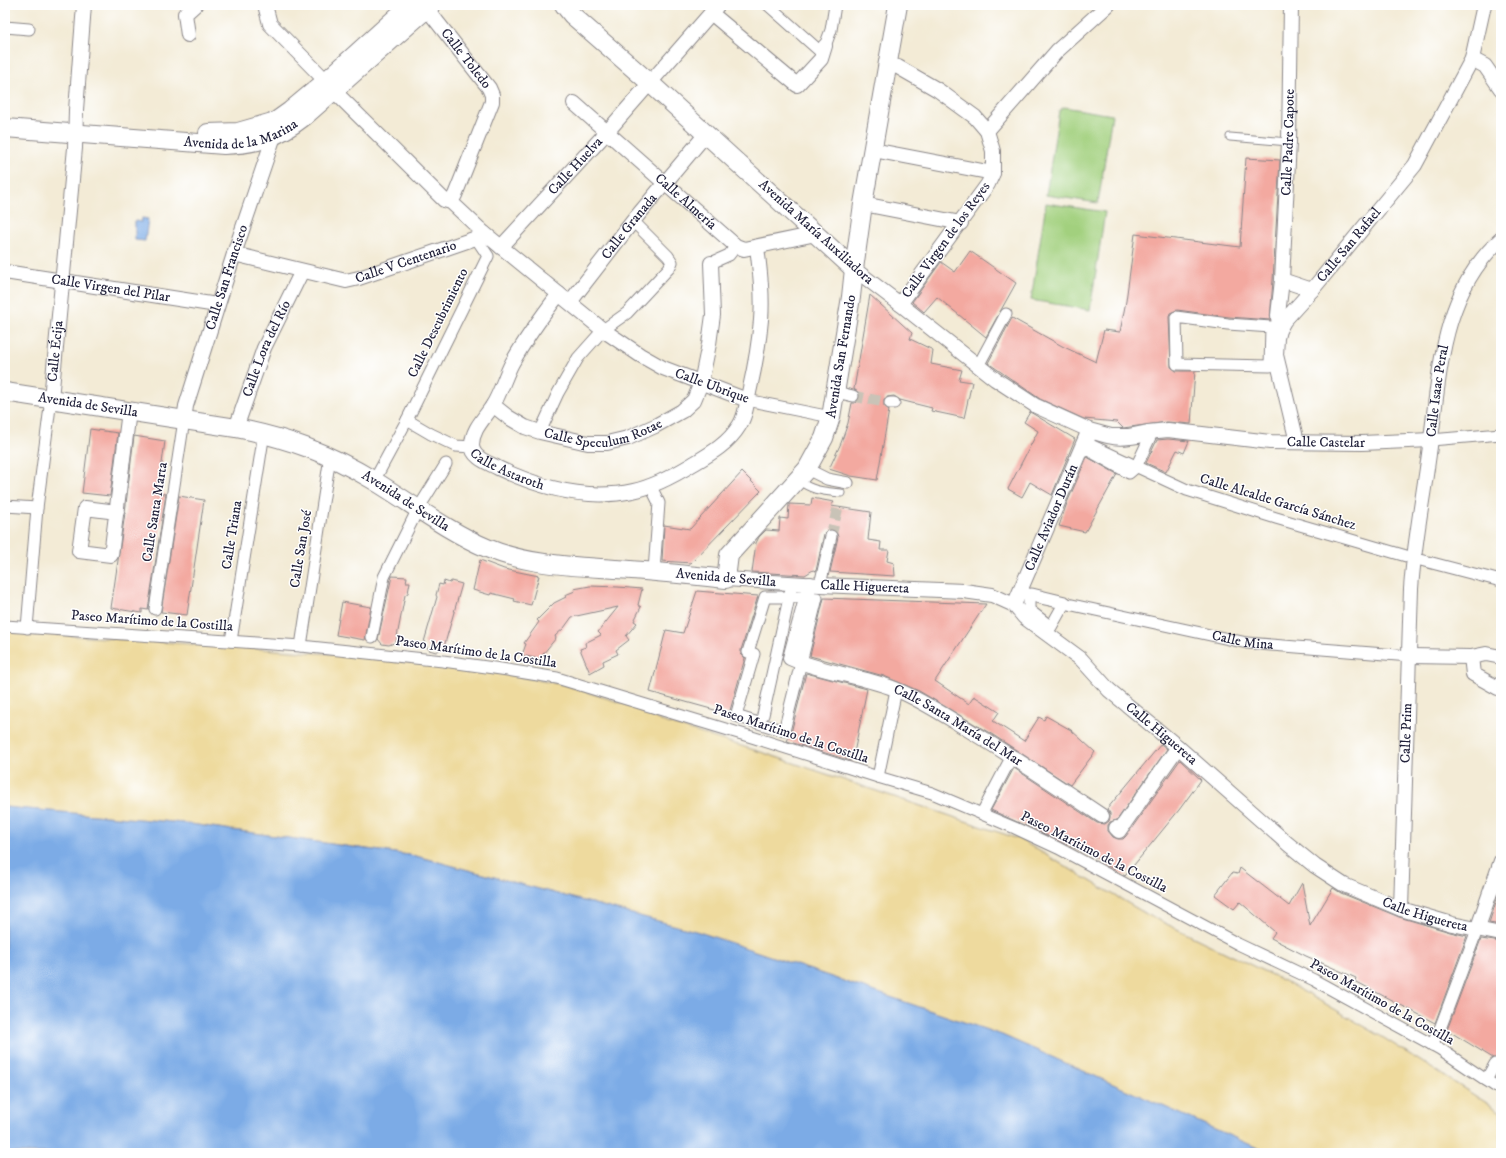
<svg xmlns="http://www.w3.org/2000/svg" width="1506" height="1158" viewBox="0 0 1506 1158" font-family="'IM FELL DW Pica',serif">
<rect width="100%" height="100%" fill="#fff"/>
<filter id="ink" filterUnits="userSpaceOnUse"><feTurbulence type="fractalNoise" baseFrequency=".025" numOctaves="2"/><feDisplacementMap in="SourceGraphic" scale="8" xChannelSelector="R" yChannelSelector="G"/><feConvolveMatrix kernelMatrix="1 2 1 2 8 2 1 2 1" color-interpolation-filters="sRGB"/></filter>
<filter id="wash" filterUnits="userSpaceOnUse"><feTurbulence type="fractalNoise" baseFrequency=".012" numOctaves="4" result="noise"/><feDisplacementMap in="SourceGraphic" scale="16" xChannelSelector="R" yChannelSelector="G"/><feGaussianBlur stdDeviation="0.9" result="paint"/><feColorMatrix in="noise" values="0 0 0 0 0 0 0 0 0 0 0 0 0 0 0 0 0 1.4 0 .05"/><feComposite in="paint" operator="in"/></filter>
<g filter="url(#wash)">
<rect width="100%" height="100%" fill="#f3ebd6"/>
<path fill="#a2d07e" stroke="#62795c" d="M1064 107 1112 115 1098 203 1046 195 1059 111Z
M1046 203 1105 212 1090 310 1031 300Z"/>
<path fill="#eeda9e" stroke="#887e6c" d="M5 631 348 655 510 675 565 685 628 705 661 721 767 754 983 827 1019 839 1148 915 1284 981 1324 1003 1379 1035 1501 1112V1153H1269L1002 1035 699 932 416 856 183 823 5 807Z"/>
<path fill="#7cabe6" stroke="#4f6690" d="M142 218 148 219 145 241 135 240V221L141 222Z
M5 807 183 823 416 856 699 932 1002 1035 1269 1153H5Z"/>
<g id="blocks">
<path fill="#f3a9a0" d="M1246 158 1280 160 1273 280 1270 320 1229 317 1177 310 1170 313 1169 317 1171 367 1176 371H1195L1191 424 1167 422 1123 428 1117 422 1084 419 1040 399 988 363 1012 318 1062 346 1096 362 1104 330 1120 332 1126 301 1135 234 1240 247Z
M970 251 1016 283 986 337 937 297 924 312 912 302 941 262 955 272Z
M870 295 912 333 910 339 933 350 931 364 962 370 959 380 972 382 964 418 931 411 932 408 900 400 894 396 887 397 884 399V406L889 410 877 480 851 476 829 469 841 443 848 423 852 403H855L860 398V394L854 389Z
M1030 412 1075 439 1052 495 1030 482 1022 497 1008 489 1038 431 1024 422Z
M90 429 118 433 110 496 82 493Z
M134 436 165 441 158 493 166 494 148 610 142 609V613L111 608 125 513Z
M1168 439 1189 441 1184 453 1177 450 1166 472 1146 463 1157 440Z
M1087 457 1117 474 1085 532 1059 526 1067 503Z
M742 472 761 491 691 563 662 561 664 525 690 529Z
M179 496 204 500 187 615 161 612Z
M812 498 834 502 831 506 871 512 868 540 881 542 880 550H889L887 561 894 563 895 576 830 572 838 537 836 531 832 529H829L824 534 816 571 813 570 805 575 752 572 756 543 759 537 766 530 779 531 780 518 788 519 789 504 811 505Z
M480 560 504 569 539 576 531 605 514 601 515 599 491 593 490 595 473 590Z
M392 576 407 577 406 582H410L408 593 405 595 396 642 389 645 382 644 378 639Z
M444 581 450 583 451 581 462 584 444 647 436 652 429 650 424 642 437 597 436 595 439 584 443 585Z
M590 586 618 587 642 589 638 605 641 607 634 621 637 623 626 636 629 640 616 650 618 654 603 661 604 665 590 673 580 649 586 647 585 643 601 635 598 632 618 607 572 617 564 628 555 636 556 638 539 659 522 655 526 644 524 643 539 622 537 620 554 603 566 597 565 595 575 591 574 589Z
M697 591 758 596 741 650V654L745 658 729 714 650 692 666 630 683 633Z
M824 598 986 604 935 681 969 704 974 696 999 712 993 721 1024 741 1039 717 1044 720 1046 716 1071 730 1095 752 1070 785 993 735 919 691 884 676 810 656Z
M342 602 371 607 365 640 336 635Z
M806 673 867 689 853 758 851 761 787 741 791 733Z
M1161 744 1167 749 1117 820 1110 822 1108 825V831L1113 837 1118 839H1123L1126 836 1180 760 1201 780 1179 810 1125 876 1106 865 1107 863 991 810 1014 768 1097 823 1105 824 1109 821 1110 817V813L1107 809Z
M1240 868 1289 906 1302 883 1310 926 1333 888 1341 893 1399 917 1450 932 1467 936 1435 1023 1355 981 1356 978 1306 956 1271 938 1275 932 1240 902 1234 909 1215 895 1232 873 1238 874Z
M1501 887V925L1489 923Z
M1481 939 1501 942V1059L1493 1058 1447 1030Z"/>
</g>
</g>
<g filter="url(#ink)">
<use href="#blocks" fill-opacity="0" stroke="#8a8688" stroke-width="1"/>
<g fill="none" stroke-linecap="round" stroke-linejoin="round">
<path stroke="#c9c3b7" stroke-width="11" stroke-dasharray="11 5.5" stroke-linecap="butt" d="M853 396 890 403
M831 536 838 507"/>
<g stroke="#8a8688" stroke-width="9">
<path id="service" d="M1230 137 1289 142
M798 480C812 491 823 491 841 493"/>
</g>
<g stroke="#8a8688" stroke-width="13">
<g id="pedestrian">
<path d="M768 5 823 54"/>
<path d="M5 27 29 29"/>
<path d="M825 46 831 30 835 5"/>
<path d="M711 263 729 255 736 246"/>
<path d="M1176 317 1228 324 1271 327 1270 366 1177 364Z"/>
<path d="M978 366 1006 314"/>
<path d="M836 392 853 396"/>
<path d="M747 400 831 417"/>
<path d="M890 403H894"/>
<path d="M407 420 431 434 456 446 472 447"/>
<path d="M540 432 558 393 578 358 603 330 627 313 669 268 672 262 668 256 633 221"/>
<path d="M1092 433C1119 442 1124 440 1151 435L1136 467 1129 473 1088 450 1085 447Z"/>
<path d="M1431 440 1501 434"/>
<path d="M1084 442 1187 490 1276 518 1413 558 1501 581"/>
<path d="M807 469 827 479 848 483"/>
<path d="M374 481 407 420 488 256 476 238"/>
<path d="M650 485 659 503 654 571"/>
<path d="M5 506 37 508"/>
<path d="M820 585 831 536"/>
<path id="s1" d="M1021 590 1031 596 1247 643 1410 656"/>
<path d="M1032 594 1065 602 1051 627 1029 610V601Z"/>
<path d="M765 597H806L817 598 784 731 736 716 754 654 748 652Z"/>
<path d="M155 609 184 420"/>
<path d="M5 626 301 646 443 661 501 669 557 678 755 738 878 777 932 793 1015 828 1058 848 1238 944 1314 980 1440 1049 1501 1090"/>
<path d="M27 628 37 508 51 399"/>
<path d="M372 637 384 577 418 509 446 464"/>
<path d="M231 641 264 433"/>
<path d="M301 646 330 457"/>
<path d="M763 715 791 589"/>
<path d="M878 777 896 690"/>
<path d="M982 813 1012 756"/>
<path d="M1432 1045 1441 1026 1477 930"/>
<path d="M1486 1080 1495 1064 1501 1067"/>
</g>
</g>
<g stroke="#8a8688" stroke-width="16">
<g id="minor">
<path d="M265 5 270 24 326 81"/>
<path id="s2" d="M427 9 489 88 492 95V102L455 195 451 202"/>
<path d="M711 13 797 85 821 59 825 46"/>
<path d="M188 35 185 14 195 5"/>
<path d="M1472 59 1485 66 1501 89"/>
<path d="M887 65 898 67 938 90 975 117 987 131 993 151V173L988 184 900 304"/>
<path d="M334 91 444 200 451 202 484 233 603 330 640 355 663 368 747 400"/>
<path id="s3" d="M574 103 736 246 744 249 816 234"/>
<path d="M987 131 1057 51 1108 5"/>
<path d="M873 150 993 173"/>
<path d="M863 204 961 223"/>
<path id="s4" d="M501 247 607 132 718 5"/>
<path id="s5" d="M234 254 346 281 359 278 476 238 484 233"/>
<path id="s6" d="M854 269 900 304 995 379 1036 406 1089 430 1111 436H1128L1148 432 1168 430 1270 442 1362 443 1431 440"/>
<path id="s7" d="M5 272 217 305"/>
<path d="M1282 280 1312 290"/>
<path id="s8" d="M559 294C542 316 526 338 512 363 505 376 501 392 493 405 485 418 472 429 472 445 472 458 489 463 498 468 540 488 587 501 633 491 653 487 675 475 693 464 710 454 728 444 739 426 746 416 747 401 750 388 755 366 759 343 761 320 763 296 760 271 757 247"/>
<path id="s9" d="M570 302 633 221 706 134"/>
<path id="s10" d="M1279 330 1278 315 1282 280 1289 142 1291 5"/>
<path id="s11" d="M51 399 75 148 76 110 84 5"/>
<path id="s12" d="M493 405 508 417 525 427 540 432 588 443H607L628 438 655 426 682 411 694 400 701 383 709 344 713 315 711 263"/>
<path id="s13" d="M184 420 186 406 234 254 274 136"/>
<path id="s14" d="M236 428 264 348 302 271"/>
<path id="s15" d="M1297 442 1276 355 1277 338 1279 330 1284 321 1312 290 1415 165 1472 59 1484 5"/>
<path d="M117 512 85 508 79 551 111 555 129 411"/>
<path id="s16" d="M726 579 820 585 964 591 992 595 1014 605 1024 617 1081 659 1109 690 1178 747 1288 844 1315 866 1344 885 1401 909 1452 924 1501 934"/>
<path id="s17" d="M810 584 790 658C824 673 860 675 895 689 922 700 947 717 972 732 1016 759 1059 787 1102 816"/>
<path id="s18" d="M1014 605 1089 430"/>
<path d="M1410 656 1471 657"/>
<path d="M1498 688 1473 674 1471 657 1486 654 1501 657"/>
<path d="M1116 828 1119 831 1178 747"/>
<path id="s19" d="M1401 909 1411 589C1414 544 1423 499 1429 454 1440 377 1439 295 1501 239"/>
<path d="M1477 930 1501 861"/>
</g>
</g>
<g stroke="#8a8688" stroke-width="20">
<g id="tertiary">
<path d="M564 5 572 15 650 83 854 269"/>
<path id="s20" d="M5 128 224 145C259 144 278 137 305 116L431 5"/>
<path d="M208 133 238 132 276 121 290 111 326 81 410 5"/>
<path id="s21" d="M5 392 236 428C288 438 328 453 373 480 411 503 447 531 487 548 527 565 572 566 615 569 652 571 689 575 726 579L729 555 807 469 824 438 831 417 851 297 854 269 863 204 898 5"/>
</g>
</g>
<use href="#service" stroke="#fff" stroke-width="7"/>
<use href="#pedestrian" stroke="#fff" stroke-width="11"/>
<use href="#minor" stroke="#fff" stroke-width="14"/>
<use href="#tertiary" stroke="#fff" stroke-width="18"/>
</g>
</g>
<g text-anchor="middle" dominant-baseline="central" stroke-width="3" stroke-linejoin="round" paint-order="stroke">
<g font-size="14" fill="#22223b" stroke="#fff">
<text stroke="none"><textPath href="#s2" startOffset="63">Calle Toledo</textPath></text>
<text stroke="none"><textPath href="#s20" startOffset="238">Avenida de la Marina</textPath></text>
<text stroke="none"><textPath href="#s10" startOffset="188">Calle Padre Capote</textPath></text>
<text stroke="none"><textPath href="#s4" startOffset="110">Calle Huelva</textPath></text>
<text stroke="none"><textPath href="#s3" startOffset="149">Calle Almería</textPath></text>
<text stroke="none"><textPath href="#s9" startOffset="96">Calle Granada</textPath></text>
<text transform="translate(816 232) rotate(42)">Avenida María Auxiliadora</text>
<text transform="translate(946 240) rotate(-54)">Calle Virgen de los Reyes</text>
<text stroke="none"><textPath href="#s15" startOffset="225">Calle San Rafael</textPath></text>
<text stroke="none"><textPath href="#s5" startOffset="178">Calle V Centenario</textPath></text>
<text stroke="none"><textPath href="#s13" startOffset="149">Calle San Francisco</textPath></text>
<text stroke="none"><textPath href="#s7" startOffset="107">Calle Virgen del Pilar</textPath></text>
<text transform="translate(438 323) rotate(-64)">Calle Descubrimiento</text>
<text stroke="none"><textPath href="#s14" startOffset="85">Calle Lora del Río</textPath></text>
<text stroke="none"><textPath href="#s11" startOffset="48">Calle Écija</textPath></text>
<text stroke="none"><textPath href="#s21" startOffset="1015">Avenida San Fernando</textPath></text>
<text transform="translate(712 386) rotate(20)">Calle Ubrique</text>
<text stroke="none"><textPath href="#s19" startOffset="520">Calle Isaac Peral</textPath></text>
<text stroke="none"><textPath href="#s21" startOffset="84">Avenida de Sevilla</textPath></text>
<text stroke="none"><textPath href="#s12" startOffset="120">Calle Speculum Rotae</textPath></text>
<text stroke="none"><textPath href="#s6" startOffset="525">Calle Castelar</textPath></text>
<text stroke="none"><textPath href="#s8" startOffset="221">Calle Astaroth</textPath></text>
<text stroke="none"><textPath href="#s21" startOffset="420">Avenida de Sevilla</textPath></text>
<text transform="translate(1278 502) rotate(17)">Calle Alcalde García Sánchez</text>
<text transform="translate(155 512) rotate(-81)">Calle Santa Marta</text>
<text stroke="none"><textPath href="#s18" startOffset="95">Calle Aviador Durán</textPath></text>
<text transform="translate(232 535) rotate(-81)">Calle Triana</text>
<text transform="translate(301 549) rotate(-81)">Calle San José</text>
<text transform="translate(726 578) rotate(5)">Avenida de Sevilla</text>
<text stroke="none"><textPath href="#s16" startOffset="139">Calle Higuereta</textPath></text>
<text transform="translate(152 621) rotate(4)">Paseo Marítimo de la Costilla</text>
<text stroke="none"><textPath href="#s1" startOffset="228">Calle Mina</textPath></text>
<text transform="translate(476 652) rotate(8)">Paseo Marítimo de la Costilla</text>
<text stroke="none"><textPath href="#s17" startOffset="259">Calle Santa María del Mar</textPath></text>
<text stroke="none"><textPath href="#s19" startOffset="176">Calle Prim</textPath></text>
<text transform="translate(791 734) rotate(18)">Paseo Marítimo de la Costilla</text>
<text stroke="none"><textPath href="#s16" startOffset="487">Calle Higuereta</textPath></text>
<text transform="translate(1094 852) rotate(27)">Paseo Marítimo de la Costilla</text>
<text stroke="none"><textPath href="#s16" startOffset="811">Calle Higuereta</textPath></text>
<text transform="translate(1382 1002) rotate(29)">Paseo Marítimo de la Costilla</text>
</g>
</g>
<rect width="1506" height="1158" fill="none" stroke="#fff" stroke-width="20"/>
</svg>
